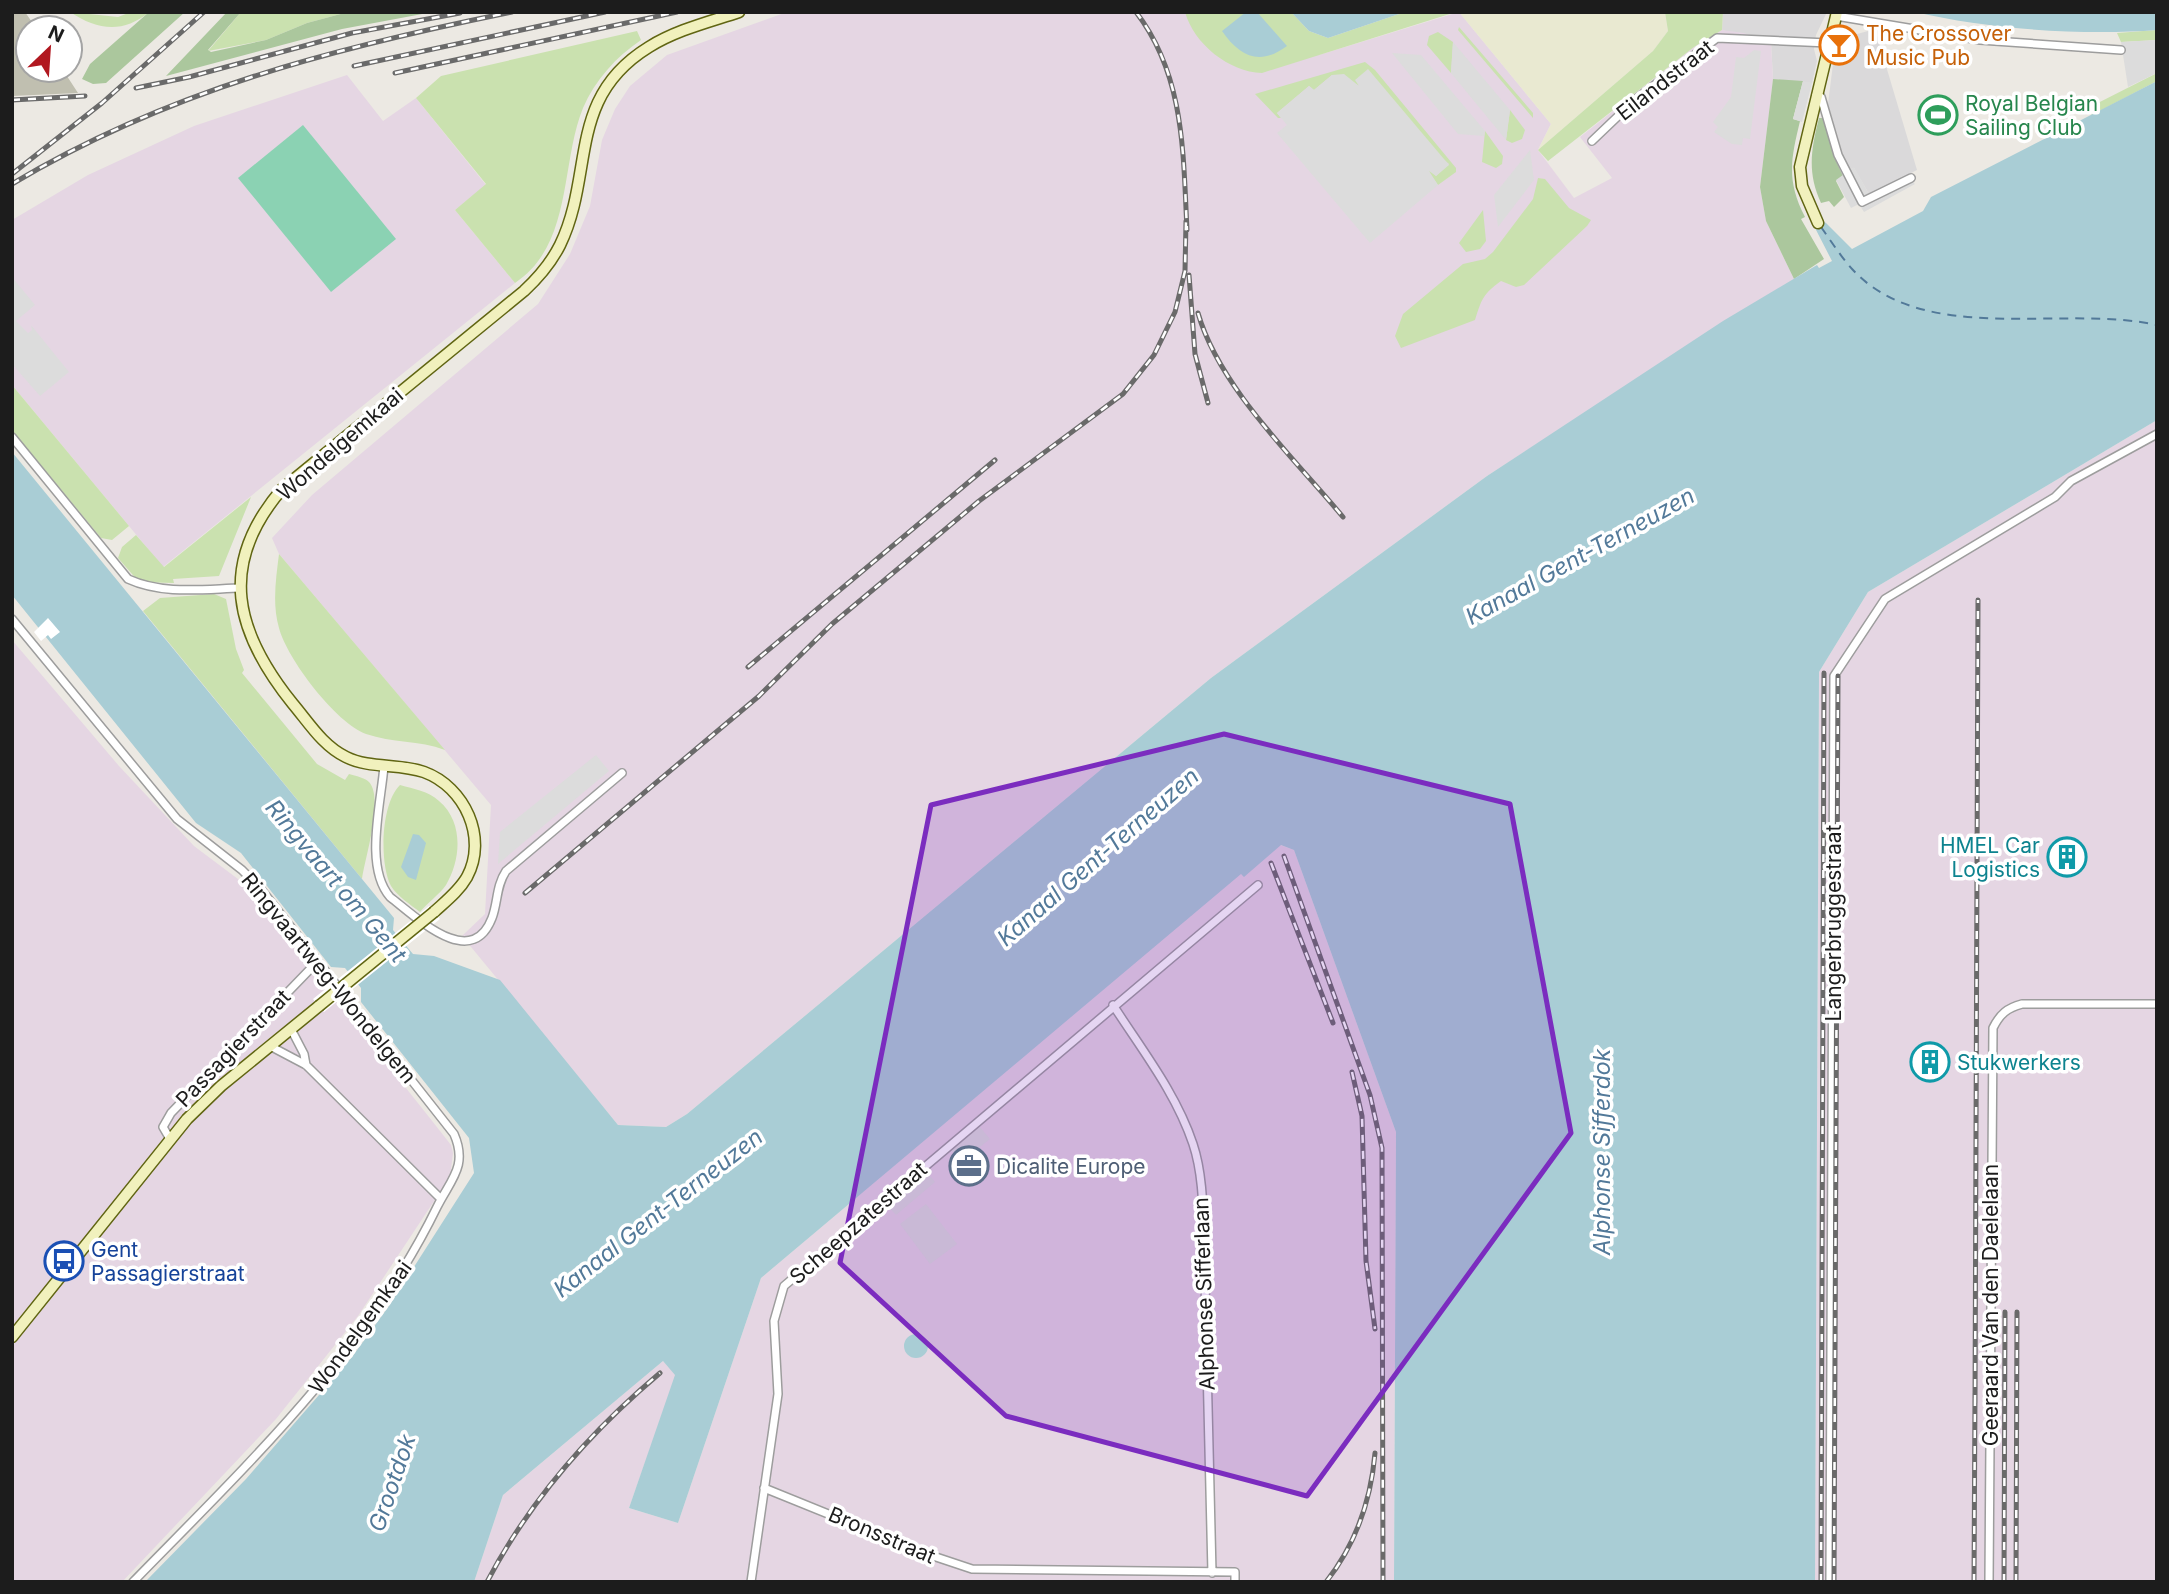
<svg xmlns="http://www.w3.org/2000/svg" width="2169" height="1594" viewBox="0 0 2169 1594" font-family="Inter,sans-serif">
<rect width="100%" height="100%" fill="#ece9e3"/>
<path fill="#dad9da" d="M1723 12H1827L1816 35 1814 49 1817 61 1812 83 1773 79 1771 43 1722 30Z
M1875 29 1917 170 1869 194 1854 168 1847 170 1828 104 1836 40Z"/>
<path fill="#e5d6e3" d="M787 12H1275L1319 55 1459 12 1551 124 1538 150 1574 198 1612 178 1580 137 1694 47 1722 30 1744 33 1771 43 1773 79 1760 187 1766 221 1794 279 1487 476 1211 678 687 1114 666 1127 618 1125 462 936 485 914 491 805 279 554 272 538 312 495 538 304 570 254 590 206 602 140 615 109 630 86 667 55Z
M347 75 383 121 416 98 486 185 455 210 515 283 163 567 12 385V220L88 175 194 126Z
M2157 420V1582H1815L1819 672 1868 592Z
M12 640 119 766 194 846 242 882 429 1117 451 1145 453 1153 450 1177 358 1316 276 1419 122 1582H12Z
M1280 845 1294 850 1396 1132 1394 1582H474L503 1495 663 1361 676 1375 629 1508 678 1523 761 1278 1241 873 1244 876Z"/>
<path fill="#c0bfb0" d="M12 12H25L36 28H28V70H63L78 93 12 96Z"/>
<path fill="#e9e9d1" d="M1459 12H1665L1668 31 1653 51 1538 150 1551 124Z"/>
<path fill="#cae1af" d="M70 12 118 17 131 12H149C123 34 97 30 70 12Z
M241 12H348L307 23 266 40 208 51Z
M1185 12H1291L1309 31 1328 38 1405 12H1456L1262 73C1229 72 1194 44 1185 12Z
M1665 12H1723L1722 30 1694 47 1548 161 1538 150 1653 51 1668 31Z
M1459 27 1533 113V118L1458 30Z
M2157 30V40L2121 42 2117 33Z
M637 31 641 40C616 57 595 80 583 108 560 165 573 244 515 283L455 210 486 184 416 98 441 76Z
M1438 32 1453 42 1451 73 1427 45 1429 36Z
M1365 62 1375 70 1456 168V172L1438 185 1428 171 1430 169 1436 176 1449 164 1360 86 1332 75 1314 90 1309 86 1277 113 1281 118H1278L1255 94Z
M2157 73V81L2092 115 2088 108Z
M1510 110 1525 130 1522 139 1512 143 1506 140Z
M1485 131 1503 156 1502 164 1496 168 1482 162Z
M1538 178 1545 179 1569 208 1591 220 1587 226 1524 285 1516 287 1501 281C1482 295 1482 299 1475 320L1401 348 1395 336 1403 314 1463 264 1485 259 1493 252 1533 199Z
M1483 210 1486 241 1480 249 1466 252 1459 243Z
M12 385 129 526 112 540 101 538 12 430Z
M251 497 219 576 173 579 174 583 139 582 118 558 122 547 136 535 164 567Z
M279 554 445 750C419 740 392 743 366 734 336 723 287 659 279 628 272 604 276 578 279 554Z
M214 594 226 599 236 649 244 670 242 673 317 764 345 780 349 774C356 776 365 778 369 782 384 798 365 858 362 879L143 611 160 598Z
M400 785C414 789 428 791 439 801 464 822 461 860 446 885 439 895 427 903 420 912 411 905 397 896 391 886 379 863 381 803 400 785Z"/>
<path fill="#abc79d" d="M149 12H185L106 83 93 84 82 79 90 64Z
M227 12H241L208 50 211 52 266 40 307 23 348 12H433L342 29 166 76Z
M1773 79 1803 81 1793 119 1800 121C1791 159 1786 180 1805 217L1801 219 1824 259 1794 279 1766 221 1760 187Z
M1819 118H1823L1834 157 1843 176 1836 181 1844 197 1834 207 1829 201 1821 203C1807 172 1811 150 1819 118Z"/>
<path fill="#8bd2b3" d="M303 125 396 239 331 292 238 178Z"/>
<path fill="#dcdcdc" d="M2157 40V73L2128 87 2121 42Z
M1453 42 1510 110 1506 140 1451 73Z
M1754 50 1761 51 1750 139 1743 138 1742 145 1732 144 1714 132 1718 127 1713 122 1731 97 1736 57 1744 58Z
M1392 53 1421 55 1485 131 1484 136 1458 134Z
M1368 69 1449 165 1436 176 1429 171 1438 185 1370 243 1277 133 1287 125 1277 113 1309 86 1314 90 1332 75 1344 74 1359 86 1355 80Z
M1803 81 1812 83 1802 122 1793 119Z
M1530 150 1534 180 1498 227 1494 195Z
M1854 167 1869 194 1906 175 1915 184 1864 212 1859 204 1851 208 1836 180Z
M12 277 35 305 16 321 28 333 32 330 31 325 69 372 40 396 12 364Z
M596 755 609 771 498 864 500 832Z
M979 1126 990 1139 961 1162 950 1149Z
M926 1171 935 1182 896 1215 886 1204Z
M926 1204 957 1244 930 1264 900 1224Z"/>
<path fill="#a9cdd5" d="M1246 12H1257L1287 46C1260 66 1240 57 1222 31Z
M1291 12H1405L1328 38 1309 31Z
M1915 12H2157V30C2083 36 1987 29 1915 12Z
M2157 81V420L1868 592 1819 672 1815 1582H1394L1396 1132 1294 850 1281 845 1244 877 1241 874 761 1278 678 1523 629 1508 675 1375 663 1361 503 1495 474 1582H145L246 1479 352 1357 389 1306 474 1173 469 1138 361 1002V988L345 968 331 967 241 853 196 823 12 595V452L394 918 393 930 413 954 434 956 500 980 618 1125 666 1127 687 1114 1211 678 1487 476 1723 321 1817 265 1819 268 1832 261 1814 226 1822 221 1826 223 1852 249 1923 211 1931 197Z
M413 834 419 835 426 843 416 880 408 877 401 867Z
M904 1346a12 12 0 1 1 24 0a12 12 0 1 1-24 0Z"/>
<path fill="#fff" d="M48 618 60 632 51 639 48 635 41 641 34 632Z
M429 906 440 919 324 1012 313 999Z"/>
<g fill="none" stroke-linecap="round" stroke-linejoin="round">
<path stroke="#527999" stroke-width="2" stroke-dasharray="9 7" stroke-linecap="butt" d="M1821 227C1831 241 1841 257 1853 270 1925 347 2063 304 2157 325"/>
<g stroke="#9d9d9d" stroke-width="10">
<path id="minor" d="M1836 16 1980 40 2121 50
M1816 95 1821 97 1838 155 1862 202 1911 178
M1592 141 1636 99 1717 38 1828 43
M12 437 128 579C163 595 203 589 241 588
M12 619 177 819 242 870 260 888 454 1134C468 1166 451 1179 437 1207 366 1353 245 1467 133 1582
M384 766C381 804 364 867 390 897 415 916 471 972 492 918 498 902 496 886 506 871L622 773
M1113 1005C1142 1050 1176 1093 1193 1144 1203 1174 1203 1209 1204 1240L1212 1573
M291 1029 304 1054 306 1065
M270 1046 306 1065 441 1199
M170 1139 163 1127 171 1113 317 962
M764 1488 927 1554 972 1569 1235 1572V1582
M751 1582 778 1394 774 1321 784 1286 1258 885
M1830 1582 1834 676 1885 599 2055 497 2071 481 2157 434
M1989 1582 1993 1028C2000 1014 2007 1008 2022 1004H2157"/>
</g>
<g stroke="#606512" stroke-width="13">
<path id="secondary" d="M1818 223 1802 186 1800 167 1837 12
M434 912C446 901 459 891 467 877 488 838 465 787 424 772 399 763 370 769 346 757 323 746 309 723 293 704 235 632 217 565 282 489L524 291C538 278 551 263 560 245 595 173 566 98 649 47 676 30 709 22 739 12
M12 1337 187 1119 221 1086 319 1006"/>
</g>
<use href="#minor" stroke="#fff" stroke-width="7"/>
<use href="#secondary" stroke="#f1f1bd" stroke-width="10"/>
<g stroke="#6a6a6a" stroke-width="5">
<path id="rail" d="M1136 12C1185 76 1183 153 1187 230
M354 66 605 12
M395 73 677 12
M136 88 189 77 352 33 460 13
M12 100 85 96
M12 174 102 103 204 12
M12 184C169 90 334 48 512 12
M1189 275 1195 354 1208 403
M1198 313C1219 387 1294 458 1343 517
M748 667 995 460
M1284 856 1370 1095 1382 1148 1383 1582
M1271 863 1333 1023
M525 893 759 696 832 624 979 501 1123 394 1154 355 1175 312 1185 271 1186 221
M1352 1072 1362 1116 1366 1261 1375 1329
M1975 1403 1978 600
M487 1582C530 1500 590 1432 660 1373
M1326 1582C1356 1544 1371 1500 1375 1453
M1821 1582 1824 673
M1834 1582 1838 676
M1974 1582 1975 1393
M2004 1582 2005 1312
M2016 1582 2017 1312"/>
</g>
<use href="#rail" stroke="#fff" stroke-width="2.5" stroke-dasharray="8" stroke-linecap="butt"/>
<g stroke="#606512" stroke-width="13" stroke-linecap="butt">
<path id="secondary-bridge" d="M319 1006 434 912"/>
</g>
<use href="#secondary-bridge" stroke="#f1f1bd" stroke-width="10"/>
</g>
<path fill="#7b2cbf" fill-opacity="0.2" stroke="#7b2cbf" stroke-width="5" stroke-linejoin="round" d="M1224 734 1510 804 1571 1133 1307 1496 1006 1416 840 1263 931 805Z"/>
<defs>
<g id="bar-ring" transform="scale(2.0125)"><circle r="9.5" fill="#fff" stroke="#e8710a" stroke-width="1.5"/><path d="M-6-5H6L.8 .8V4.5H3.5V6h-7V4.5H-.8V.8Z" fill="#e8710a"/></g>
<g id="stadium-ring" transform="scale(2.0125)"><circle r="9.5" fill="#fff" stroke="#2e9e5b" stroke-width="1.5"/><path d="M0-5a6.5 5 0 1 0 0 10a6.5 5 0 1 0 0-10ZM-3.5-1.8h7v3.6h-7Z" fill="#2e9e5b"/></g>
<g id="building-ring" transform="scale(2.0125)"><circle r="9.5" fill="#fff" stroke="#0f9aa8" stroke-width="1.5"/><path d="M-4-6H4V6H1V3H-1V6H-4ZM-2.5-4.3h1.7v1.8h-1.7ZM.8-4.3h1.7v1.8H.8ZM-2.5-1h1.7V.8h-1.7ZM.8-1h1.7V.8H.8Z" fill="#0f9aa8"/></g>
<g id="office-ring" transform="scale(2.0125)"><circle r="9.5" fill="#fff" stroke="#5c6f8a" stroke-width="1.5"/><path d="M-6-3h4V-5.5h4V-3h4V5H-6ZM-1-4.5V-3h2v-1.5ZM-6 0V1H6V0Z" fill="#5c6f8a"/></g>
<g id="bus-ring" transform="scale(2.0125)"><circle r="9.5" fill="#fff" stroke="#1a4fb4" stroke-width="1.5"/><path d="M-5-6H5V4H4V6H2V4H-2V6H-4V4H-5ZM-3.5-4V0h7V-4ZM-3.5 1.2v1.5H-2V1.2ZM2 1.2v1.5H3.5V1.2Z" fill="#1a4fb4"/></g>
</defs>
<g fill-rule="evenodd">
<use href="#bar-ring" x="1839" y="45"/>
<use href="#stadium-ring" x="1938" y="115"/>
<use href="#building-ring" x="2067" y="857"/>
<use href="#building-ring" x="1930" y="1062"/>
<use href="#office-ring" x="969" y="1166"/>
<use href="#bus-ring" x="64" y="1261"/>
</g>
<g text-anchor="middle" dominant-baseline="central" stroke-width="7" stroke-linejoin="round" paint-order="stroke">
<g font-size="21" fill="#c56008" stroke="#fff" text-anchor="start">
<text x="1866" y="33">The Crossover<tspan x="1866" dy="24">Music Pub</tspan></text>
</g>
<g font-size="21" fill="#1c1c1c" stroke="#fff">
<text transform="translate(1665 80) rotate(-38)">Eilandstraat</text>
<text transform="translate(340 444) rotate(-41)">Wondelgemkaai</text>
<text transform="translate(1833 923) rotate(-90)">Langerbruggestraat</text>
<text transform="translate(329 978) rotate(51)">Ringvaartweg-Wondelgem</text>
<text transform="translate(233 1048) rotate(-46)">Passagierstraat</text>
<text transform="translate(858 1223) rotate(-41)">Scheepzatestraat</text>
<text transform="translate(1204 1294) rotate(-92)">Alphonse Sifferlaan</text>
<text transform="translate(1990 1305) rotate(-90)">Geeraard Van den Daelelaan</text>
<text transform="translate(360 1327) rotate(-54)">Wondelgemkaai</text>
<text transform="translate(882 1535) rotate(23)">Bronsstraat</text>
</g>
<g font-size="21" fill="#27864d" stroke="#fff" text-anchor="start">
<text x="1965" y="103">Royal Belgian<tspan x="1965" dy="24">Sailing Club</tspan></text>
</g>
<g font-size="21" fill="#0d838f" stroke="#fff" text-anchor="end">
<text x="2040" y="845">HMEL Car<tspan x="2040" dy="24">Logistics</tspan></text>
<text x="1957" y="1062" text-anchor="start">Stukwerkers</text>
</g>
<g font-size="21" fill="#4e5e75" stroke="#fff" text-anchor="start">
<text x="996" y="1166">Dicalite Europe</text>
</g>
<g font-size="21" fill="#164399" stroke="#fff" text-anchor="start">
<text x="91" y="1249">Gent<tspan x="91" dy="24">Passagierstraat</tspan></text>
</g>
<g font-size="23" font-style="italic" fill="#527999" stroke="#fff">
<text transform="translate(1580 556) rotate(-29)">Kanaal Gent-Terneuzen</text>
<text transform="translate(1098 857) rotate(-41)">Kanaal Gent-Terneuzen</text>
<text transform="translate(336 881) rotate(50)">Ringvaart om Gent</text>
<text transform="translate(1602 1152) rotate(-90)">Alphonse Sifferdok</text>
<text transform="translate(658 1213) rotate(-38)">Kanaal Gent-Terneuzen</text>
<text transform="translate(392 1483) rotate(-71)">Grootdok</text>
</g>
</g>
<rect width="2169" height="1594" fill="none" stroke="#1c1c1c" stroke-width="28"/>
<g transform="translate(49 49) rotate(25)"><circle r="33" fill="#ffffff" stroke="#a4a4a4" stroke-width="2"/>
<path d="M0-5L12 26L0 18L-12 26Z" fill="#b11820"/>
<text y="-10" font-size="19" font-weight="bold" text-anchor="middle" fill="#1c1c1c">N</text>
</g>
</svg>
